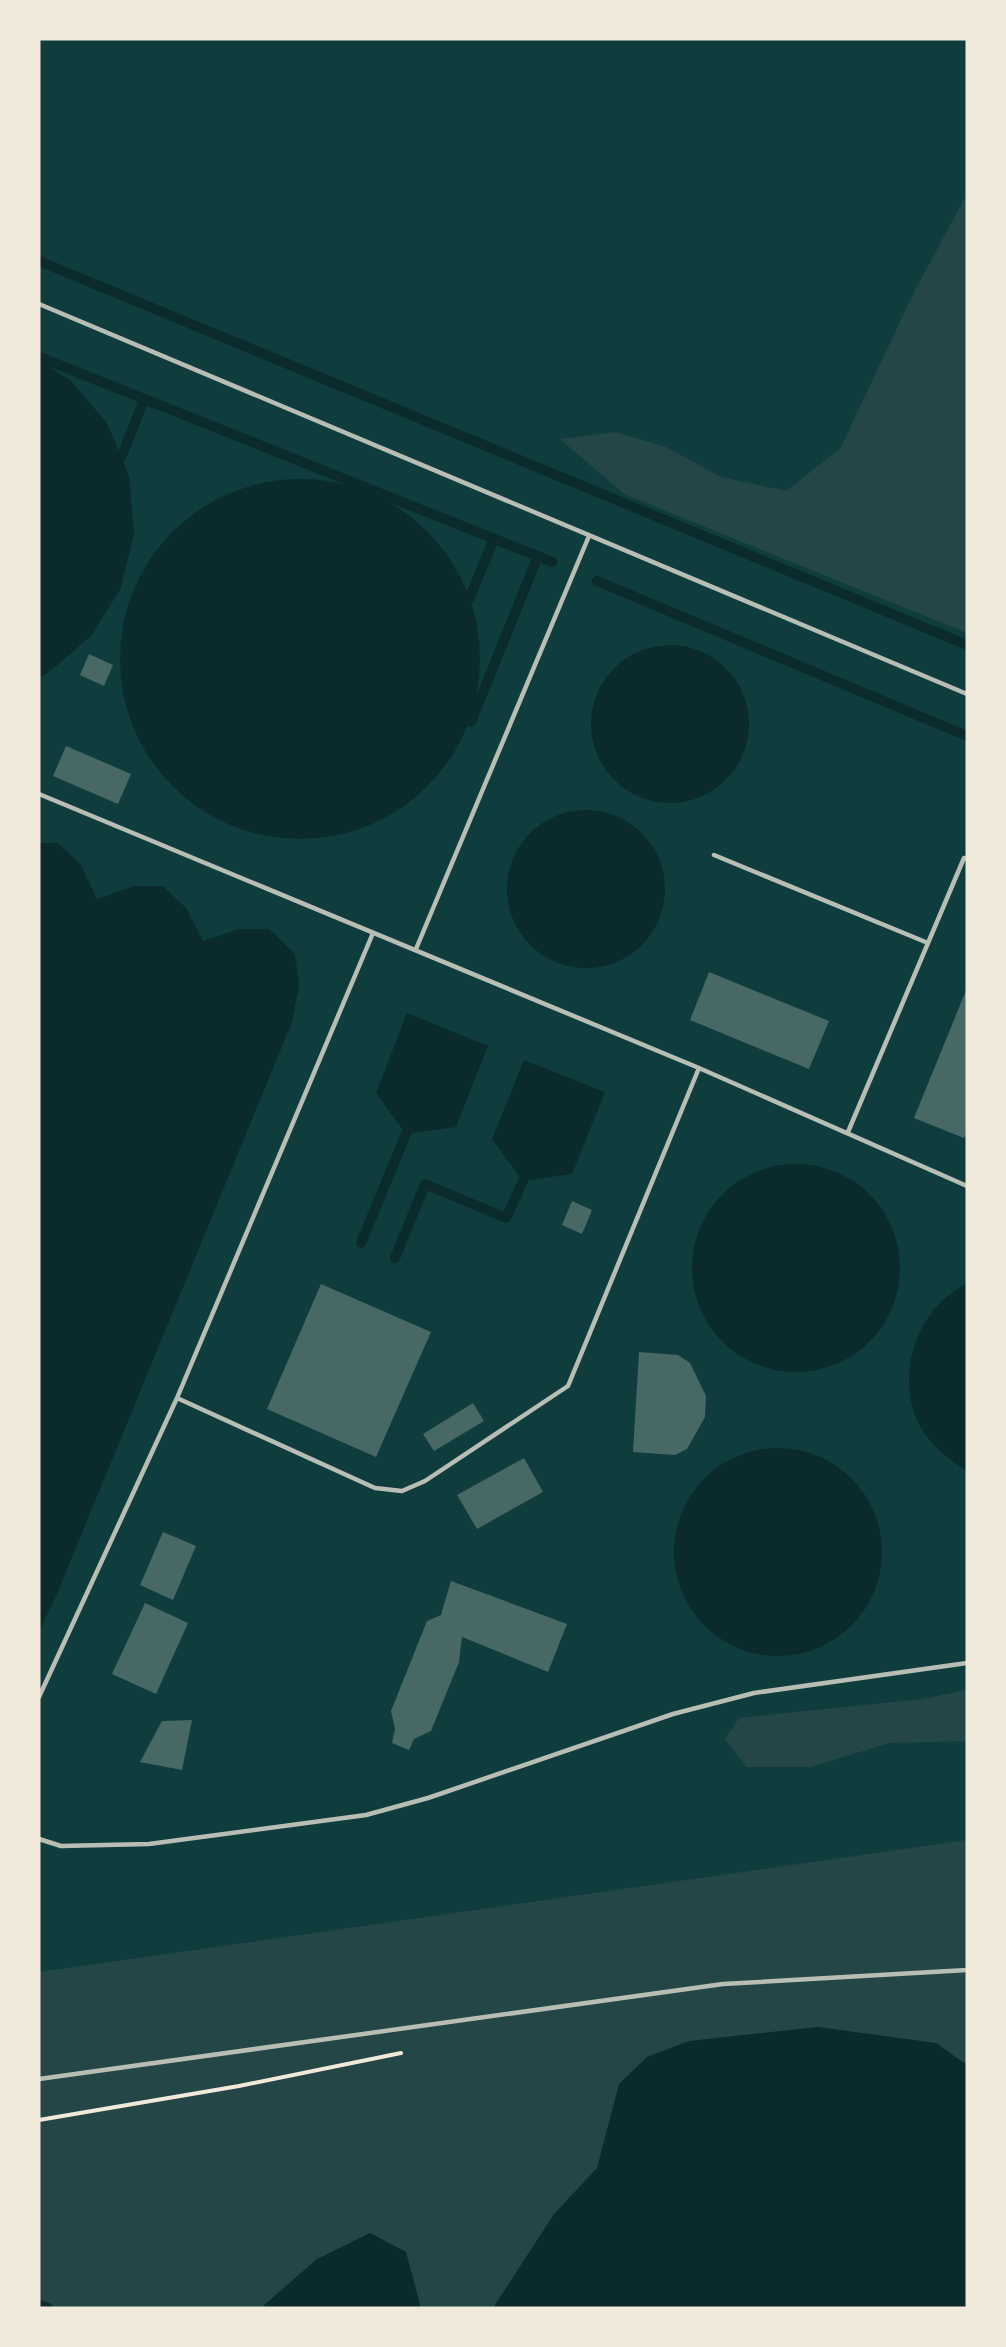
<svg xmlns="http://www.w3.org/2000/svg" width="1006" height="2347" viewBox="0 0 1006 2347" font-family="'Asap Condensed',sans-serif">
<rect width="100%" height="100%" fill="#0f3d3e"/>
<path fill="#244646" d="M967 194V633L624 494 560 439 616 432 666 447 721 477 786 491 840 449 915 290Z
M967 1690V1741L889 1743 811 1767H746L725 1739 739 1718 922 1699Z
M967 1840V2308H39V1972Z"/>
<path fill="#0a2a2b" d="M39 361 70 380 107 423 129 476 134 533 121 588 91 636 48 673 39 677Z
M120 659a180 180 0 1 1 360 0a180 180 0 1 1-360 0Z
M591 724a79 79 0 1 1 158 0a79 79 0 1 1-158 0Z
M507 889a79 79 0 1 1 158 0a79 79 0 1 1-158 0Z
M39 843H58L81 865 97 899 134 886H163L186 908 203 941 239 929H269L295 954 299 985 292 1022 54 1601 39 1630Z
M407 1013 488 1046 456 1127 406 1134 376 1093Z
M524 1060 605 1092 572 1174 523 1181 492 1139Z
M692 1268a104 104 0 1 1 208 0a104 104 0 1 1-208 0Z
M967 1284V1471C949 1460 935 1449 923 1431 892 1382 915 1307 967 1284Z
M674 1552a104 104 0 1 1 208 0a104 104 0 1 1-208 0Z
M818 2027 936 2043 967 2065V2308H493L554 2214 597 2168 619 2084 647 2057 689 2041Z
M370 2233 406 2252 421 2308H261L317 2259Z"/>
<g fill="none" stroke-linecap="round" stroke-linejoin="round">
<path stroke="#0a2a2b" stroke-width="10" d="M39 261 967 645
M39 357 552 562
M121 458 144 400
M597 581 967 736
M469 599 494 539
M471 722 538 556
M361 1243 406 1134
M395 1258 425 1184 506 1218 523 1181
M39 2305 48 2308"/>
</g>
<path fill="#486865" d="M89 654 113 665 104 686 80 675Z
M66 746 131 774 118 804 53 776Z
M709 972 829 1021 809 1069 690 1020Z
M967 988V1131L964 1138 914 1118Z
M572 1201 592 1210 582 1234 562 1225Z
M321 1284 431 1332 376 1457 267 1409Z
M639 1352 678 1355 690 1363 706 1396 705 1417 687 1449 675 1455 633 1452Z
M473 1403 484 1421 434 1451 423 1434Z
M524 1458 543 1492 477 1529 457 1495Z
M163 1532 196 1546 173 1600 140 1585Z
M451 1581 567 1624 548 1672 462 1637 459 1662 431 1731 414 1739 409 1750 392 1743 395 1729 391 1711 427 1621 441 1615Z
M145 1603 188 1623 156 1694 112 1674Z
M192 1720 182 1770 140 1762 162 1721Z"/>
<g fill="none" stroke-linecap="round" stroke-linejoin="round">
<path stroke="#f1e9da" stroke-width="4" d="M39 2120 239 2086 401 2053"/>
<path stroke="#b8beb3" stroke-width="4.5" d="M39 304 967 694
M39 794 699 1068 967 1186
M714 855 928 943
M416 949 589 536
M848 1132 964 858 967 859
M177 1398 375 1488 402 1491 425 1481 568 1386 699 1068
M39 1697 177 1398 373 933
M39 1839 61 1846 149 1844 366 1815 428 1798 673 1714 754 1693 967 1663
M39 2079 723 1984 967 1970"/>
</g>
<rect width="1006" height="2347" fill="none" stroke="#f1e9da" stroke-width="81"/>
</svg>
